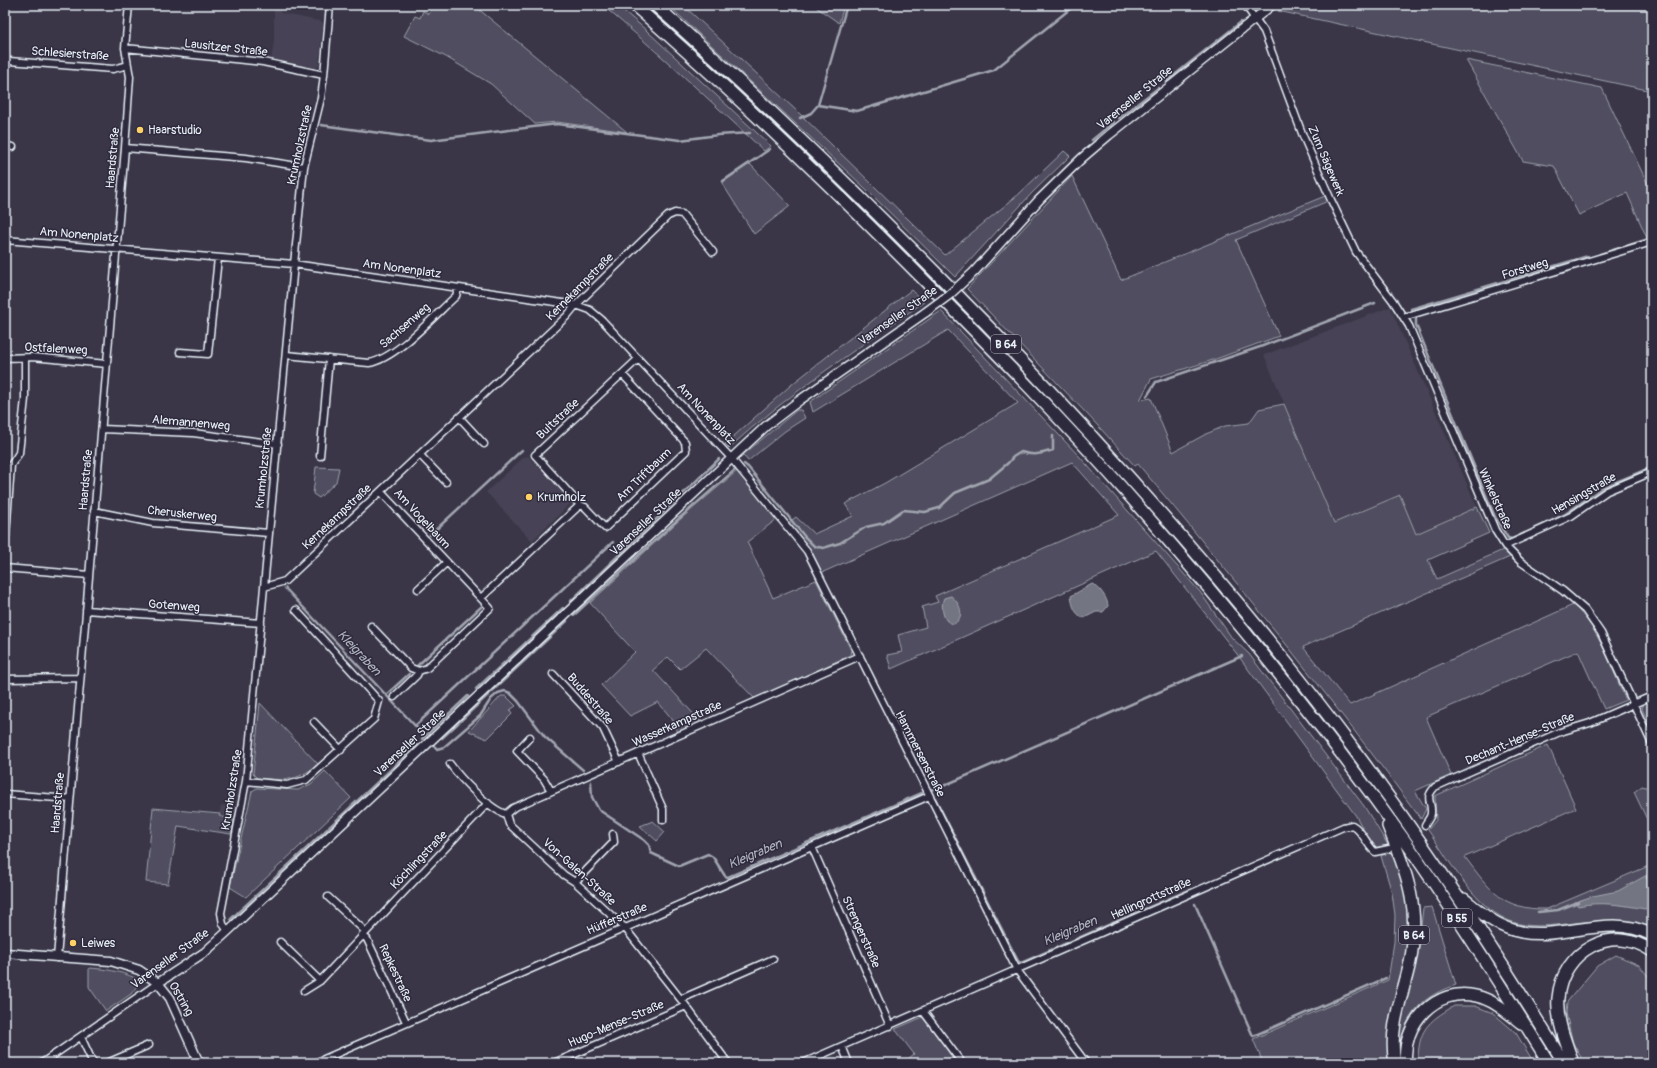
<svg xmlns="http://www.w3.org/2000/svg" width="1657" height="1068" viewBox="0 0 1657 1068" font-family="Pangolin,sans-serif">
<rect width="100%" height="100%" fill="#3a3648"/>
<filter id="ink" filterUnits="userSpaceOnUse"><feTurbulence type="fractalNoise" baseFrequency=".025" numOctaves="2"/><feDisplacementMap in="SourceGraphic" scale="8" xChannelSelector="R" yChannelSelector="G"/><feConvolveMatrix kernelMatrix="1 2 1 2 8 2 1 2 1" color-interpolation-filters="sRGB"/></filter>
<g filter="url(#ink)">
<path fill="#464354" d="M274 9 279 10 281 13 323 22 319 66 313 69 271 60 274 42Z
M1390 307 1477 507 1416 534 1399 495 1334 523 1264 355Z
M528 456 572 502 532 541 486 492 524 457Z
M221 805 236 808 234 820 219 816Z"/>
<path fill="#504e5f" stroke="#9ca0ac" d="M434 5H441L448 9 456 5 476 7 627 132 557 122 535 124 491 84 446 57 404 36 415 16 420 18 423 11 429 14Z
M602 5H617L647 31 771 146 764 151C711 101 658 52 602 5Z
M668 5H683L800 114 945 255 1019 194 1064 151 1070 156 1032 193 955 277 864 187Z
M813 5H844L839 23Z
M1286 5H1652V91L1278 11Z
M1466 60 1602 88 1652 193V237L1647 238 1627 193 1579 215 1554 166 1523 161Z
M750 164 790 206 754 234 722 183Z
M1072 176 1121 280 1325 196 1328 201 1236 240 1279 336 1213 360 1151 379 1140 400 1151 398 1173 452 1206 434 1225 426 1249 423 1259 409 1284 404 1334 523 1400 495 1416 534 1477 507 1489 533 1428 560 1437 579 1503 550 1510 557 1303 647 1350 705 1573 605C1600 629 1611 668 1626 700L1604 709 1578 651 1426 717 1451 775 1415 791 1426 809 1421 819C1331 697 1235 580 1138 464L1135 466 1086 413 967 289Z
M911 290 924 302C857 349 789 393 729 448L725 444 791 385Z
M941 311 1079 456 1200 592 1232 638 1249 654 1364 806 1388 845 1377 847 1371 844 1356 816 1237 654 1156 551 891 669 887 655 902 652 898 635 926 627 922 607 938 602 935 596 1119 515 1072 462 821 573 806 545 788 523 796 517 814 534 853 516 845 504 885 483 1018 403 948 330 813 412 810 402Z
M797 410H801L805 418 785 431 748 461 743 455Z
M316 467 339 468 336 482 319 498 313 494Z
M737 471 777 519 747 542 773 598 816 580 851 650 850 655 755 699 706 648 680 669 668 657 653 670 701 722 678 732 672 719 658 702 630 716 601 685 635 652 590 603 676 523Z
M501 696H506L516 706 510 710 512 714 487 739 469 731Z
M1652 700V730L1642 709 1644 703Z
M260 703 318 764C295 783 285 780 257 778L253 774Z
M1548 745 1576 808 1465 857C1490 890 1502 910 1547 909L1651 865 1652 861V928C1626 918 1601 920 1574 923 1558 925 1541 927 1525 925 1480 919 1452 864 1428 830L1436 820 1435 796Z
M325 771 351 798 246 897 230 887 252 791 257 788 298 790 311 784Z
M1642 786 1652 789V830L1634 792Z
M153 808 220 814 219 816 234 820 231 834 178 826 168 884 146 882Z
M653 821 665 832 657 841 640 826Z
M1391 851C1406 885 1414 924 1406 961 1398 996 1383 1027 1390 1063H1263L1253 1039 1388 980 1394 942 1395 915 1392 893 1381 856Z
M1432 907 1456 985C1425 994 1403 1015 1400 1049H1396L1397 1026 1415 964 1420 936 1423 908Z
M1616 955 1639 965 1652 981V1063H1584L1573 1043 1566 1013 1567 1002 1597 966Z
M89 968C105 969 120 971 135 978L137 986 131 994 106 1011 89 987Z
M1454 1006H1475L1493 1013 1516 1033 1534 1063H1418C1418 1030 1427 1022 1454 1006Z
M923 1017 957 1063H958H903L914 1054 895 1029Z"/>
<path fill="#737482" stroke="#a2a6b1" d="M1092 584C1099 586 1108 599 1108 606L1103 612H1096L1084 618C1075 615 1072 605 1071 596Z
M951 596C960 603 966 616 954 624 952 623 949 623 947 621 942 616 941 603 944 598Z
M1647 875 1652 880V892L1649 907 1645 909C1623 905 1600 901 1578 906L1575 902 1593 896 1618 891Z"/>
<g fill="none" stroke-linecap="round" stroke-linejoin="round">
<path stroke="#a2a6b1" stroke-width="2.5" d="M1259 8 1262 5
M1167 81 1241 22
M818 105 857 111 994 70 1075 5
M800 118 811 113 818 105 847 5
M1119 118 1158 88
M321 125 431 140 557 124 680 140 718 135 750 133
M1092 140 1114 122
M723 181 770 149
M1600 254 1652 238
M1411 309 1588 256
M1416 317V325L1495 517 1508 538 1512 539 1564 515 1602 488 1652 467
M1147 396 1156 382 1260 347 1375 303
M744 464 748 467 805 537 814 546 823 548 840 543 866 527 884 523 903 510 925 512 939 508 955 493 989 479 1008 463 1013 457 1021 452C1033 456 1041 454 1053 450V436
M430 535 522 450
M285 588 420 731
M571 601 719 459
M574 615 675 522 735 470
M418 665 481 607
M476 689 563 608
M386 695 409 674
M415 726 613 542
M442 738 567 621
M422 739 468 696
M433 745 437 749 444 747 480 716 491 699 498 693 505 691 510 693 518 701 545 737 583 770
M591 782 592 797 599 810 644 840 649 845 651 853 679 866 708 854 713 857 725 876 728 877 922 793
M930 790 943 786 1242 656
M935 798 1018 961 1021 963 1189 890
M1647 878 1652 873
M1195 904 1253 1036 1386 978
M1538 912 1558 910 1578 902
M231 919 417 745"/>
<g stroke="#e8f1f8" stroke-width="9">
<path id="street" d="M1245 5 1264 31 1303 136 1331 200 1356 252 1393 301 1409 326 1495 530 1505 546 1521 562 1563 591 1585 610 1601 633 1652 744
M125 48 263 62 324 75
M9 61 113 69 128 65
M5 146 13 147
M125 148 246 158 304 167
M5 240 294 264 576 305 590 310 602 320 731 458 807 551 1017 970 1086 1063
M1404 317 1652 242
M180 352 208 354 218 258
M286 355 369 363C396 359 435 315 456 296L458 289
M5 358 32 357 107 364
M622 374 685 442 686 451 605 528 585 507 580 505 535 455 638 359
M460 418 484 444
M102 429 193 433 278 444
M420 455 446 482
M320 456 329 359
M94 511 153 523 268 533
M6 536 11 465 19 453 25 399V358
M1505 546 1571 516 1607 491 1652 472
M5 568 89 575
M264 587 285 581 567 316 576 305 668 216 675 213 682 214 713 252
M418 589 447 562
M481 598 580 505
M86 610 261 623
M371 626 411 668 419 671 427 668 490 608 381 492
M553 674 603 728 619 762
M5 679 79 678
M394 697 417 675 419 671
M314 722 341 750
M530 737 517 751 544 779 551 791
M638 753 663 809V820
M450 764C460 778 490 810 506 814L509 824 564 875 575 882 625 928 686 1006 728 1063
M246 781 287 785 306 780 374 719 379 701 296 610
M5 794 70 799
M506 814 513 808 860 656
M1425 825C1427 821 1431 817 1431 813 1432 800 1424 799 1435 787L1560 732 1590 723 1652 696
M812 847 890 1026
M575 882 614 842 613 834
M328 897 365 931
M228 931 223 924 221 913 246 781 294 264 304 167 321 98 324 75 330 5
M362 935 367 939 406 1022
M280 942 320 981
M57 958 125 148 130 77 125 48 129 5
M304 991 320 981 488 803
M681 999 773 959
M923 1011 962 1063
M81 1037 93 1063
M842 1046 849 1063
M42 1063 158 983
M107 1063 149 1045
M315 1063 929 796
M554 1063 686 1006
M803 1063 1343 827 1352 825C1363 831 1366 844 1375 852L1389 849"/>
</g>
<g stroke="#e8f1f8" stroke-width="11">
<path id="secondary" d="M974 272 1039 200 1082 158 1109 135 1272 5
M5 953 111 961 139 970 158 983 170 998 199 1063
M158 983 205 952 228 931 766 426 800 400 926 312"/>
</g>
<g stroke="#e8f1f8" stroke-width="14">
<path id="highway" d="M634 5C735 93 832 187 926 282 994 350 1062 419 1125 491 1223 602 1317 717 1403 838 1454 911 1502 987 1549 1063
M655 5C755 93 851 187 945 282 1093 432 1235 589 1361 759 1434 857 1500 959 1564 1063
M1388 826C1407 874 1421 909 1410 962 1403 996 1388 1027 1395 1063
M1464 899C1479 911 1493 924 1513 930 1559 944 1607 911 1652 935
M1406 1063C1401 1025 1436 986 1476 996 1494 1000 1507 1012 1521 1023
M1573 1063C1566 1042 1556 1020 1558 998 1562 951 1612 923 1652 951"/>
</g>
<use href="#street" stroke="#2f2a3d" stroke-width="6"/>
<use href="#secondary" stroke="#2f2a3d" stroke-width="8"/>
<use href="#highway" stroke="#2f2a3d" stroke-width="11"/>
<g stroke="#e8f1f8" stroke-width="11" stroke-linecap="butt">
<path id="secondary-bridge" d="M926 312 949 295 974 272"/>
</g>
<use href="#secondary-bridge" stroke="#2f2a3d" stroke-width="8"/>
</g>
</g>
<g fill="#ffd166" stroke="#2f2a3d" stroke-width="1.5">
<circle cx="140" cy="130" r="4"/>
<circle cx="529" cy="497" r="4"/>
<circle cx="73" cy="943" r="4"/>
</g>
<g text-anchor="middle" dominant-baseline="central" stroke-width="3" stroke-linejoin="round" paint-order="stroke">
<g fill="#2f2a3d" stroke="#b0b5c0" stroke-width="1">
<rect x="991" y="335" width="30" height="18" rx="3"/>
<rect x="1442" y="909" width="30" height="18" rx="3"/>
<rect x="1399" y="926" width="30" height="18" rx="3"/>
</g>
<g font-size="11" font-weight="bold" fill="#e8f1f8">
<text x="1006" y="344">B 64</text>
<text x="1457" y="918">B 55</text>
<text x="1414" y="935">B 64</text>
</g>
<g font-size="12" fill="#e8f1f8" stroke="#2f2a3d">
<text transform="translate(226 48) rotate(6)">Lausitzer Straße</text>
<text transform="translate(70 54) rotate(4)">Schlesierstraße</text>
<text transform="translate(1135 98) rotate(-39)">Varenseller Straße</text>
<text transform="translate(300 145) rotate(-78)">Krumholzstraße</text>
<text transform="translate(113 158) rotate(-85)">Haardstraße</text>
<text transform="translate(1326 161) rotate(67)">Zum Sägewerk</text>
<text transform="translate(79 235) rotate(5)">Am Nonenplatz</text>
<text transform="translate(402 269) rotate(8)">Am Nonenplatz</text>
<text transform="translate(1525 269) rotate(-17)">Forstweg</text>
<text transform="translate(580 287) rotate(-45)">Kernekampstraße</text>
<text transform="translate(898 316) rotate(-35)">Varenseller Straße</text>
<text transform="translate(405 326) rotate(-41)">Sachsenweg</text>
<text transform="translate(56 349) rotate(3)">Ostfalenweg</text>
<text transform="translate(706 414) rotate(47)">Am Nonenplatz</text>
<text transform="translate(558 419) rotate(-43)">Bultstraße</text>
<text transform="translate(191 423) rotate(5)">Alemannenweg</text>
<text transform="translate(264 468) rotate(-84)">Krumholzstraße</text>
<text transform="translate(644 475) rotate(-44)">Am Triftbaum</text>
<text transform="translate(86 480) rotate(-85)">Haardstraße</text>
<text transform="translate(1584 494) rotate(-30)">Hensingstraße</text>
<text transform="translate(1495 499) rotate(66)">Winkelstraße</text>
<text transform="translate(182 514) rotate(6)">Cheruskerweg</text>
<text transform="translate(337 517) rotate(-43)">Kernekampstraße</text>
<text transform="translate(422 519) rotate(47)">Am Vogelbaum</text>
<text transform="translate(646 522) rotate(-43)">Varenseller Straße</text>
<text transform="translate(174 606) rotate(4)">Gotenweg</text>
<text transform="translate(590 699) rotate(49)">Buddestraße</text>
<text transform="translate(677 724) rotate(-24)">Wasserkampstraße</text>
<text transform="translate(1520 739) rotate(-23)">Dechant-Hense-Straße</text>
<text transform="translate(410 743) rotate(-43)">Varenseller Straße</text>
<text transform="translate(920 754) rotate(63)">Hammersenstraße</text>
<text transform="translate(232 790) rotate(-81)">Krumholzstraße</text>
<text transform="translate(58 803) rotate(-85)">Haardstraße</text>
<text transform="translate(419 860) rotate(-46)">Köchlingstraße</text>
<text transform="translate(579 872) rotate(42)">Von-Galen-Straße</text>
<text transform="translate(1151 899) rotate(-24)">Hellingrottstraße</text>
<text transform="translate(617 919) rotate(-23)">Hüfferstraße</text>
<text transform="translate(861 932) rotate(66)">Strengerstraße</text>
<text transform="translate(170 959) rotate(-36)">Varenseller Straße</text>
<text transform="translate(395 973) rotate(65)">Repkestraße</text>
<text transform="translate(181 999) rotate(60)">Ostring</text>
<text transform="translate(616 1024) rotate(-23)">Hugo-Mense-Straße</text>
</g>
<g font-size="12" fill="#e8f1f8" stroke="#2f2a3d" text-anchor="start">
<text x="148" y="130">Haarstudio</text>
<text x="537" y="497">Krumholz</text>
<text x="81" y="943">Leiwes</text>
</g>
<g font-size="13" font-style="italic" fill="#aeb2bd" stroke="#2f2a3d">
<text transform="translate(359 653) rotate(47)">Kleigraben</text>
<text transform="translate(755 854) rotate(-23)">Kleigraben</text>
<text transform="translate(1070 931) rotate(-23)">Kleigraben</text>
</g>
</g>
<rect width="1657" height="1068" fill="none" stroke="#2f2a3d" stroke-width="20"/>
<rect x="10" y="10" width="1637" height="1048" fill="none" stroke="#e8f1f8" stroke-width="1.5" filter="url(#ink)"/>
</svg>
